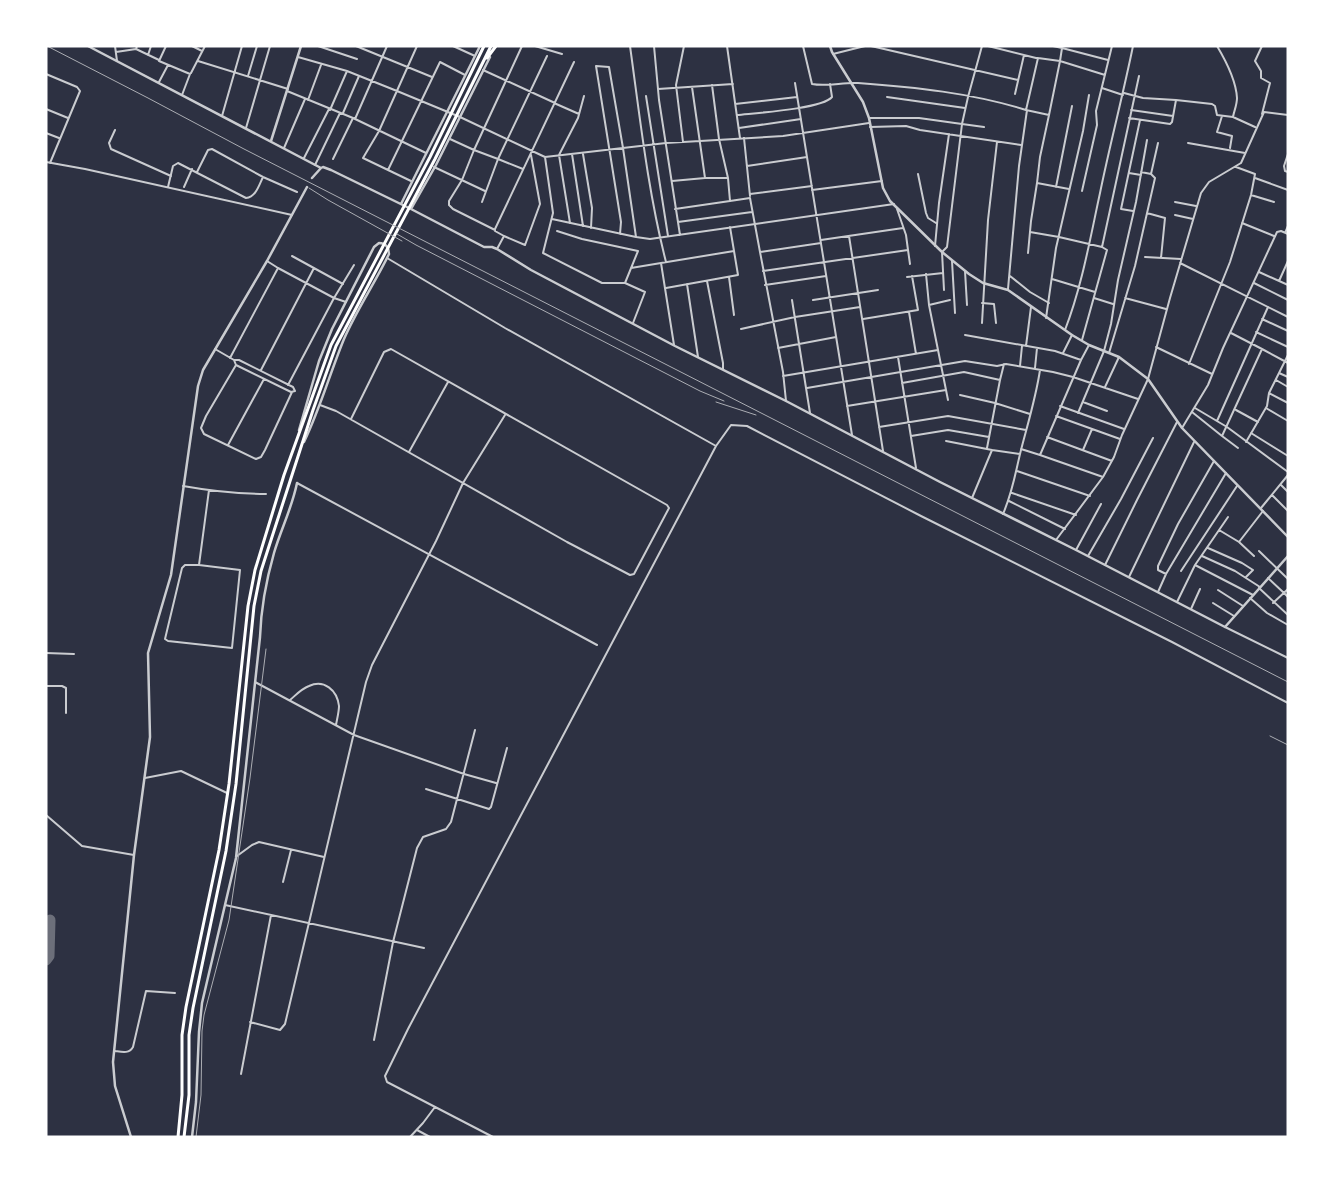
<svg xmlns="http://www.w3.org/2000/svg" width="1334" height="1183" viewBox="0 0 1334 1183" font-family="'Fira Sans',sans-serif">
<rect width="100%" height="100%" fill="#2d3142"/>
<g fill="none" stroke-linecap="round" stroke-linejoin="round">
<path stroke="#6c6f7a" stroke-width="11" d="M46 960 49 956 50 920"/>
<path stroke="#caccd0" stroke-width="2" d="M115 46 117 61
M166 46 159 61 190 74 182 95
M192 46 202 51
M318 46 357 59
M356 46 432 77
M453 46 475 56
M535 46 562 54
M630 46C640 118 648 192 666 262
M654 46 659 100 680 235
M727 46 740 138
M803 46 812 84C827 87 843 82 858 83 914 87 972 93 1026 110
M871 46 1018 80
M982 46 968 97 962 124 984 127
M988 46 1036 58H1038L1060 61 1049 115 1026 110 1038 58
M1053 46 1062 48 1060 61 1105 75
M1217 46C1226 61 1236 80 1237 98 1237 105 1234 111 1233 117L1255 127
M1062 48 1108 60
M136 49 159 60
M116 52 136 49 137 46
M833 54 865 46
M148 55 151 46
M298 57 347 71 397 91 460 117 545 157 666 143 783 136 869 123
M198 61 288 89
M483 70 555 103
M191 73 205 46
M46 74 77 87 80 91 50 163
M248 76 257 46
M159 82 168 65
M795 83 852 435
M1102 88 1123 95
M658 89 733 84
M287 91 353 118 426 153
M1124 93 1143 98 1176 100 1172 122 1170 124 1129 118
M1015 94 1024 55
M646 96 668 236
M887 97 965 108
M308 100 321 65
M1176 100 1212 104 1215 106 1217 115 1233 117
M554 103 579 114
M735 104 797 97
M46 109 68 118
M330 110 347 71
M1131 110 1173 116
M343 113 359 76
M1262 114 1270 83 1261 78V71L1255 61 1262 46
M737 115C755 113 822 109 832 97L830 84
M222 116 242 46
M1222 116 1217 132 1232 136 1230 148
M869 118H919L962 124 947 247 942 252 944 290
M355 119 387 46
M870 127 906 126 920 130 1021 145
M246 128 270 46
M739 128 801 119
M115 130 109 143 111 149 171 176
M46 133 59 138
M744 138 750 196
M450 139 474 150 522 46
M683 142 676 85 684 46
M1188 143 1245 153
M284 148 305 99
M572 154 583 226
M583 154 592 208 591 228
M1288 154 1284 166 1285 171 1288 172
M545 157 553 213 543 253 602 283H625
M304 158 329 109
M333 159 353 118
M46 162 85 169 292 215
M315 165 340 113
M747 166 807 157
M434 167 485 191
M388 170 440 62 465 75
M197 172 208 150 212 149 263 177 297 192
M1129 173 1141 175
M918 174 926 213 928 218 936 223
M1151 174 1158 143
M705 178H728
M1255 178 1288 190
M411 181 363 158 379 131 417 46
M672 181 705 178 692 87
M1037 183 1040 157 1049 115
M168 187 173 166 178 163 246 198C256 197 259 185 263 177
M184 187 192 169
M1056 187 1072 106
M812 190 882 181
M1082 191 1097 125 1096 111 1112 46
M750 194 812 186
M1251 195 1274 202
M730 201 750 198 760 252 821 243
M482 202 498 159 523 169
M1175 202 1196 206
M675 209 730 201 728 178 719 139 712 85
M1133 211 1121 209 1140 120
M1147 213 1165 218 1161 258
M1175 215 1193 219
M552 219 636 237 650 239 894 204
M678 222 752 212
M570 223 559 155 578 118 584 96
M1242 223 1274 236
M495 229 574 62
M557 231 582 239 638 251 625 283 645 292 633 323
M1030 232 1059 237 1102 247 1107 250 1082 340
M1285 233 1288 226
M620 234 621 222 596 66 609 67 623 148 636 237
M504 236 525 245 540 204 531 155
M849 236 883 451
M821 240 903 228
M935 246 939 203 949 134
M1102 247 1139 76
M497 249 504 236 495 231V230L453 209 449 205V201L462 180 474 150 498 159 547 56
M908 250 910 264
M760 252 783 372 786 401
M1028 253 1031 221 1037 183 1069 189
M292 256 343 284
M1145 257 1181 259
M387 258 505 328 716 446
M267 261 278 268
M952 261 955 313
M661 263 734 251 730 227
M1180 263 1288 317
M631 268 661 263 674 345
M763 271 908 250 906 235 897 209
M965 271 967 305
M1259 272 1288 285
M926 274 929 305 948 400
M1010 276 1030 292 1049 303
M729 277 734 315
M907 277 943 273
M1052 279 1095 292
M707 281 723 363V369
M1279 281 1288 261
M1254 283 1288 300
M687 284 698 357
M765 285 826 276
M666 288 738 275 734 251
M1008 289 1019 166 1027 110
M1094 298 1113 304
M1125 298 1166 309
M792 300 810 413
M813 300 878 290
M346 302 334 298 354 265
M982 303 994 304 996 323
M929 305 950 300
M909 312 916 354
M795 317 860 307
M1046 318 1056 248 1083 131 1089 95
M863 319 918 310 912 276
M1262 319 1288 331
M982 323 988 220 997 142
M741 329 795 317
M1065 330C1082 286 1090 239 1100 193 1110 144 1123 95 1133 46
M1256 332 1288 347
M1231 333 1262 349
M965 335 1055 351 1081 360 1089 345
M1026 346 1031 307
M1156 347 1212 374
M778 348 836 337
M215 349 234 360H239L293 387 295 391 291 392 236 365 234 360
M1063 353 1072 335
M1109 353 1135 266 1155 178 1151 174 1141 172
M898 357 916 468
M230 358 278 268 334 298 288 385
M1081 360 1040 455 1103 477
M1189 364 1230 262 1251 195 1255 174 1236 167
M236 365 206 416 201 428 204 434 256 459 261 457 265 450 292 392
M1020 366 1022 346
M1035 368 1037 348
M261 370 314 268
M1279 373 1288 377
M783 376 938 350
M1000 380 1004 364
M1276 380 1288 387
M902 383 964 372 1000 380 987 448
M1105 387 1119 357
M807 388 965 361 997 366 1006 364 1053 372 1073 377 1138 399
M1269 393 1288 403
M960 395 995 403 1030 414
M1083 402 1107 411
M320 405 336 411 567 542 630 575 634 574 669 508 667 505 391 349 384 352 351 419
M847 406 946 390
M1060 406 1124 429
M1195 408 1227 427 1288 472
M1266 408 1288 421
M1236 410 1258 422
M1192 412 1222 436 1262 349 1288 363
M1078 413 1104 351 1111 324 1118 280 1136 202 1147 140
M1056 416 1120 439
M1217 421 1268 307
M879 427 948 416 1026 430
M1182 428 1208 385 1223 348 1277 232 1281 231 1288 234
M1251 433 1288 456
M911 436 948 430 989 437
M1222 436 1238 448
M1047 437 1112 461
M946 441 992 450 972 498
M1246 442 1267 406 1269 393 1288 355
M228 445 264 379
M1021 449 1040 455
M992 450 1020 454
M1083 450 1092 429
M409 452 448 382
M1017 471 1090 496
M297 483 597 645
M1281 485 1288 492
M183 486C211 491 238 494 266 494
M1012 493 1076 515
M1272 495 1288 511
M1009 501 1065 529
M1261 508 1288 475
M1003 514C1013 491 1015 474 1021 450 1028 423 1036 397 1040 370
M1219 530 1239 542 1254 556
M1056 540 1103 477 1114 457 1122 435 1148 379 1170 298 1201 193 1209 182 1241 163 1264 112 1288 115
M1239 542 1263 511
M1208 548 1242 563 1253 570 1246 577
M1076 550 1101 504
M1259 551 1288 579
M1088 556 1121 499 1153 438
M1202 556 1235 571 1260 587
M199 565H185L182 568 165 639 168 641 232 648 240 570 199 565 209 490
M1105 565 1137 500 1177 422
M1195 565 1253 595
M1181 571 1237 486
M1166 574 1158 570V566L1178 524 1214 461
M1129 577 1194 442
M1268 578 1284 593
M1259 588 1288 615
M1218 590 1243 606
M1158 592 1166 574 1226 473
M1284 593 1288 597
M1250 598 1267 613 1288 625
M1177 602 1195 565 1228 517
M1213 603 1234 616
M1273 603 1288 589
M1191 609 1200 589
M1225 627 1288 658
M46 653 74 654
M255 682 354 735 464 774 496 783
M46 686H62L66 688V713
M290 700C296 695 301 689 309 686 324 679 337 690 339 706 339 712 337 719 336 725
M145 778 181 771 227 793
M426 789 489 809 491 807 507 748
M46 815 82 846 134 855
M237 856 252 845 259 842 324 857
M283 882 291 850
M225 905 424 948
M250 1022 280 1030 285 1024 366 682 372 665 436 541 463 483 505 415
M374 1040 393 942 417 848 423 837 446 829 451 822 475 730
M115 1051C122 1052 129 1054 133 1047L146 991 175 993
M241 1074 271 915
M417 1130 430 1137
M410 1137 423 1123 435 1107
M493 1137 387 1082 385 1076 408 1029 716 446 731 425 747 426 921 516 1172 642 1288 703"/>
<path stroke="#caccd0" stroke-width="2.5" d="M88 46 321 168 323 167 331 170 411 209 484 247H492L497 249 531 270 675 346 786 401 940 482 1076 550 1225 627 1288 556
M830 46 832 52 863 102 869 118 883 188 890 201 942 252 969 274 983 283 1008 290 1072 335 1089 345 1119 357 1148 379 1182 428 1288 537
M271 141 301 46
M312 178 321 168
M401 204 480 46
M411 209 436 165 490 57
M299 430 319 361 332 329 374 247 379 243C386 243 389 248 389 254 375 283 357 309 344 339 330 373 320 409 304 442
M131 1137 115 1086 113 1062 134 855 150 737 148 653 171 575 198 386 203 370 267 261 307 187
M192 1137 196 1102 199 1032 202 1003 236 858 260 637C261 608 266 581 274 553 281 529 292 508 297 483"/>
<path stroke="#fff" stroke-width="3" d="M487 58 496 46
M178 1137 182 1095V1035L186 1007 219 850 229 784 248 606 255 570 284 475 331 345 430 157 484 46
M184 1137 189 1095V1035L193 1008 226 851 236 784 254 606 261 571 313 410 336 346 435 159 491 46"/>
<path stroke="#abadb3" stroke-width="1" d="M47 46 148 98 244 149 1288 682
M309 188 328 200 402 241
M397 234 416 245 700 391 724 401
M716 402 756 415
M1270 736 1288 745
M196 1137 201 1095 202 1031 204 1015 229 920 250 778 266 649"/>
</g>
<rect width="1334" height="1183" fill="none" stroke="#ffffff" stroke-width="95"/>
</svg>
